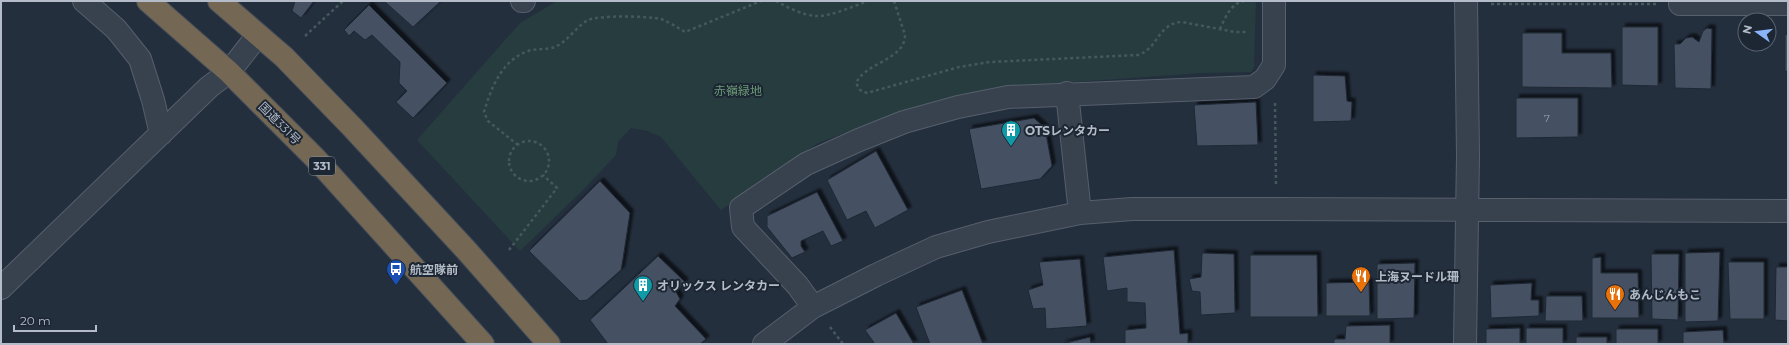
<svg xmlns="http://www.w3.org/2000/svg" width="1789" height="345" viewBox="0 0 1789 345" font-family="Montserrat,'Noto Sans JP',sans-serif">
<defs>
<filter id="shadow"><feDropShadow dx="3.5" dy="-3.5" stdDeviation="1" flood-color="#0009"/></filter>
</defs>
<rect width="100%" height="100%" fill="#242f3e"/>
<path fill="#263c3f" d="M557 1H1256L1254 67 1251 72 1202 73 993 88 916 107 818 143 721 210 661 137 647 131 631 128 618 142 616 155 583 190 520 251 417 140 520 23Z"/>
<path fill="#455162" stroke="#1f2835" filter="url(#shadow)" d="M295 1H314L301 18 292 11Z
M384 1H441L413 27Z
M369 5 447 83 413 118 396 102 407 91 399 83 400 62 372 35 365 40 354 31 349 36 344 30Z
M1622 27H1658V86L1622 85Z
M1707 28 1712 29 1711 89 1675 88 1674 44H1680L1686 38 1692 37 1699 42 1703 31Z
M1522 33H1562V53H1611L1612 88 1522 87Z
M1785 34 1788 35V72L1785 71Z
M1313 75 1345 76 1347 101 1352 102 1351 121 1313 122Z
M1516 98H1578V137L1516 138Z
M1256 102 1258 145 1197 146 1194 105Z
M1034 118 1045 128 1052 166 1040 179 981 189 969 129Z
M876 151 908 210 875 228 866 211 847 220 827 180Z
M600 181 630 213 623 259 621 270 587 300 580 301 529 251Z
M817 192 843 241 831 246 823 231 801 241V246L805 252 792 258 767 227V216Z
M1174 250 1180 334 1188 333V344H1121L1125 343V330L1146 328 1145 303 1127 302V288L1107 291 1103 257Z
M1720 252 1718 321 1685 322V253Z
M1202 253 1234 254 1235 313 1201 315 1200 292 1192 291 1189 279 1201 277Z
M1651 254H1679L1678 320 1652 319Z
M1250 255H1317L1318 317H1250Z
M658 256 685 282 676 292 680 299 675 306 706 339 700 344H608L590 320Z
M1601 257V273H1638L1639 318H1592V258Z
M1080 259 1087 326 1046 329 1045 308 1033 309 1028 290 1043 285 1039 262Z
M1728 262H1764V319H1730Z
M1415 263 1414 318 1377 319V264Z
M1776 267H1788V321L1775 320Z
M1369 282 1370 316H1326V283Z
M1532 283 1531 300H1539V316L1491 318 1490 285Z
M962 290 983 344H930L916 307Z
M1546 296H1582L1583 321H1545Z
M896 313 914 344H875L865 330Z
M1390 325V344H1334V339H1345L1346 326Z
M1520 328V344H1486V329Z
M1526 328H1563V344H1526Z
M1616 329H1658V344H1616Z
M1723 330 1724 344H1683V332Z
M1090 337 1091 344H1062Z
M1576 337H1607V344H1576Z"/>
<g fill="none" stroke-linecap="round" stroke-linejoin="round">
<g stroke="#565f6c" stroke-width="24">
<path id="minor" d="M84 1 116 29 140 59 153 100 161 134
M522 1H524
M1680 1V4H1788
M1067 93 1080 213
M1 288 209 87 229 72 258 35
M813 307 798 286 743 227 741 208 806 164 859 140 904 122 958 107 1008 97 1254 87 1265 79 1274 65V1
M764 344 813 307 876 275 936 247 988 232 1080 213 1132 209H1277L1788 211
M1465 344 1468 156 1466 1"/>
</g>
<g stroke="#434c59" stroke-width="24">
<path id="highway" d="M148 1 229 72 316 159 483 344
M219 1 284 57 352 127 467 251 549 344"/>
</g>
<path stroke="#44595c" stroke-width="2.5" stroke-dasharray="3 3" stroke-linecap="butt" d="M776 1C787 7 804 16 817 16 832 16 854 6 868 1
M894 1 905 35C905 60 866 62 856 83L860 90 867 93 959 67 990 62 1138 55C1158 49 1158 23 1182 22L1235 32H1248
M1491 4H1656
M1220 29C1225 18 1231 3 1244 1
M305 36 343 1
M1275 103 1276 184
M509 161a20 20 0 1 1 40 0a20 20 0 1 1-40 0Z
M518 145 488 121 484 112C491 88 502 60 528 51 537 48 547 50 555 47 567 42 577 26 588 20 600 15 648 16 661 19 669 22 677 27 685 32L761 1
M509 250 557 188 543 175
M830 327 843 344"/>
<use href="#minor" stroke="#38414e" stroke-width="22"/>
<use href="#highway" stroke="#746855" stroke-width="22"/>
</g>
<defs>
<g id="building-pin" transform="scale(1)"><path d="M0 17L-7.5 6A9.5 9.5 0 1 1 7.5 6Z" fill="#0f9aa8" stroke="#1d2633"/><path d="M-4-6H4V6H1V3H-1V6H-4ZM-2.5-4.3h1.7v1.8h-1.7ZM.8-4.3h1.7v1.8H.8ZM-2.5-1h1.7V.8h-1.7ZM.8-1h1.7V.8H.8Z" fill="#fff"/></g>
<g id="bus-pin" transform="scale(1)"><path d="M0 17L-7.5 6A9.5 9.5 0 1 1 7.5 6Z" fill="#1a4fb4" stroke="#1d2633"/><path d="M-5-6H5V4H4V6H2V4H-2V6H-4V4H-5ZM-3.5-4V0h7V-4ZM-3.5 1.2v1.5H-2V1.2ZM2 1.2v1.5H3.5V1.2Z" fill="#fff"/></g>
<g id="restaurant-pin" transform="scale(1)"><path d="M0 17L-7.5 6A9.5 9.5 0 1 1 7.5 6Z" fill="#e8710a" stroke="#1d2633"/><path d="M-5-6h1v4h1v-4h1v4h1v-4h1v5L-1.5 .5V6h-2V.5L-5-1ZM5-6V6H3V1.5H1.5Q1.5-4 5-6Z" fill="#fff"/></g>
</defs>
<g fill-rule="evenodd">
<use href="#building-pin" x="1011" y="130"/>
<use href="#bus-pin" x="396" y="269"/>
<use href="#restaurant-pin" x="1361" y="276"/>
<use href="#building-pin" x="643" y="285"/>
<use href="#restaurant-pin" x="1615" y="294"/>
</g>
<g text-anchor="middle" dominant-baseline="central" stroke-width="4" stroke-linejoin="round" paint-order="stroke">
<g font-size="10" fill="#98a1af">
<text x="1547" y="118">7</text>
</g>
<rect fill="#1d2633" stroke="#878f9c" stroke-width="1" x="309" y="157" width="26" height="18" rx="3"/>
<g font-size="11" font-weight="bold" fill="#b4bcc9">
<text x="322" y="166">331</text>
</g>
<g font-size="12" fill="#6b9a76" stroke="#1d2633">
<text x="738" y="90">赤嶺緑地</text>
</g>
<g font-size="12" fill="#b4bcc9" stroke="#1d2633">
<text transform="translate(280 123) rotate(45)">国道331号</text>
</g>
<g font-size="12" font-weight="bold" fill="#b4bcc9" stroke="#1d2633" text-anchor="start">
<text x="1025" y="130">OTSレンタカー</text>
<text x="410" y="269">航空隊前</text>
<text x="1375" y="276">上海ヌードル珊</text>
<text x="657" y="285">オリックス レンタカー</text>
<text x="1629" y="294">あんじんもこ</text>
</g>
</g>
<rect width="1789" height="345" fill="none" stroke="#b4bcc9" stroke-width="4"/>
<g transform="translate(1757 32) rotate(284)"><circle r="19" fill="#1d2633" stroke="#59626f"/>
<path d="M0-3L7 15L0 10L-7 15Z" fill="#8ab4f8"/>
<text y="-6" font-size="11" font-weight="bold" text-anchor="middle" fill="#b4bcc9">N</text>
</g>
<path d="M14 325v6h82v-6" fill="none" stroke="#b4bcc9" stroke-width="2"/>
<text x="20" y="325" font-size="12" fill="#b4bcc9" stroke="#1d2633" stroke-width="3" paint-order="stroke">20 m</text>
</svg>
